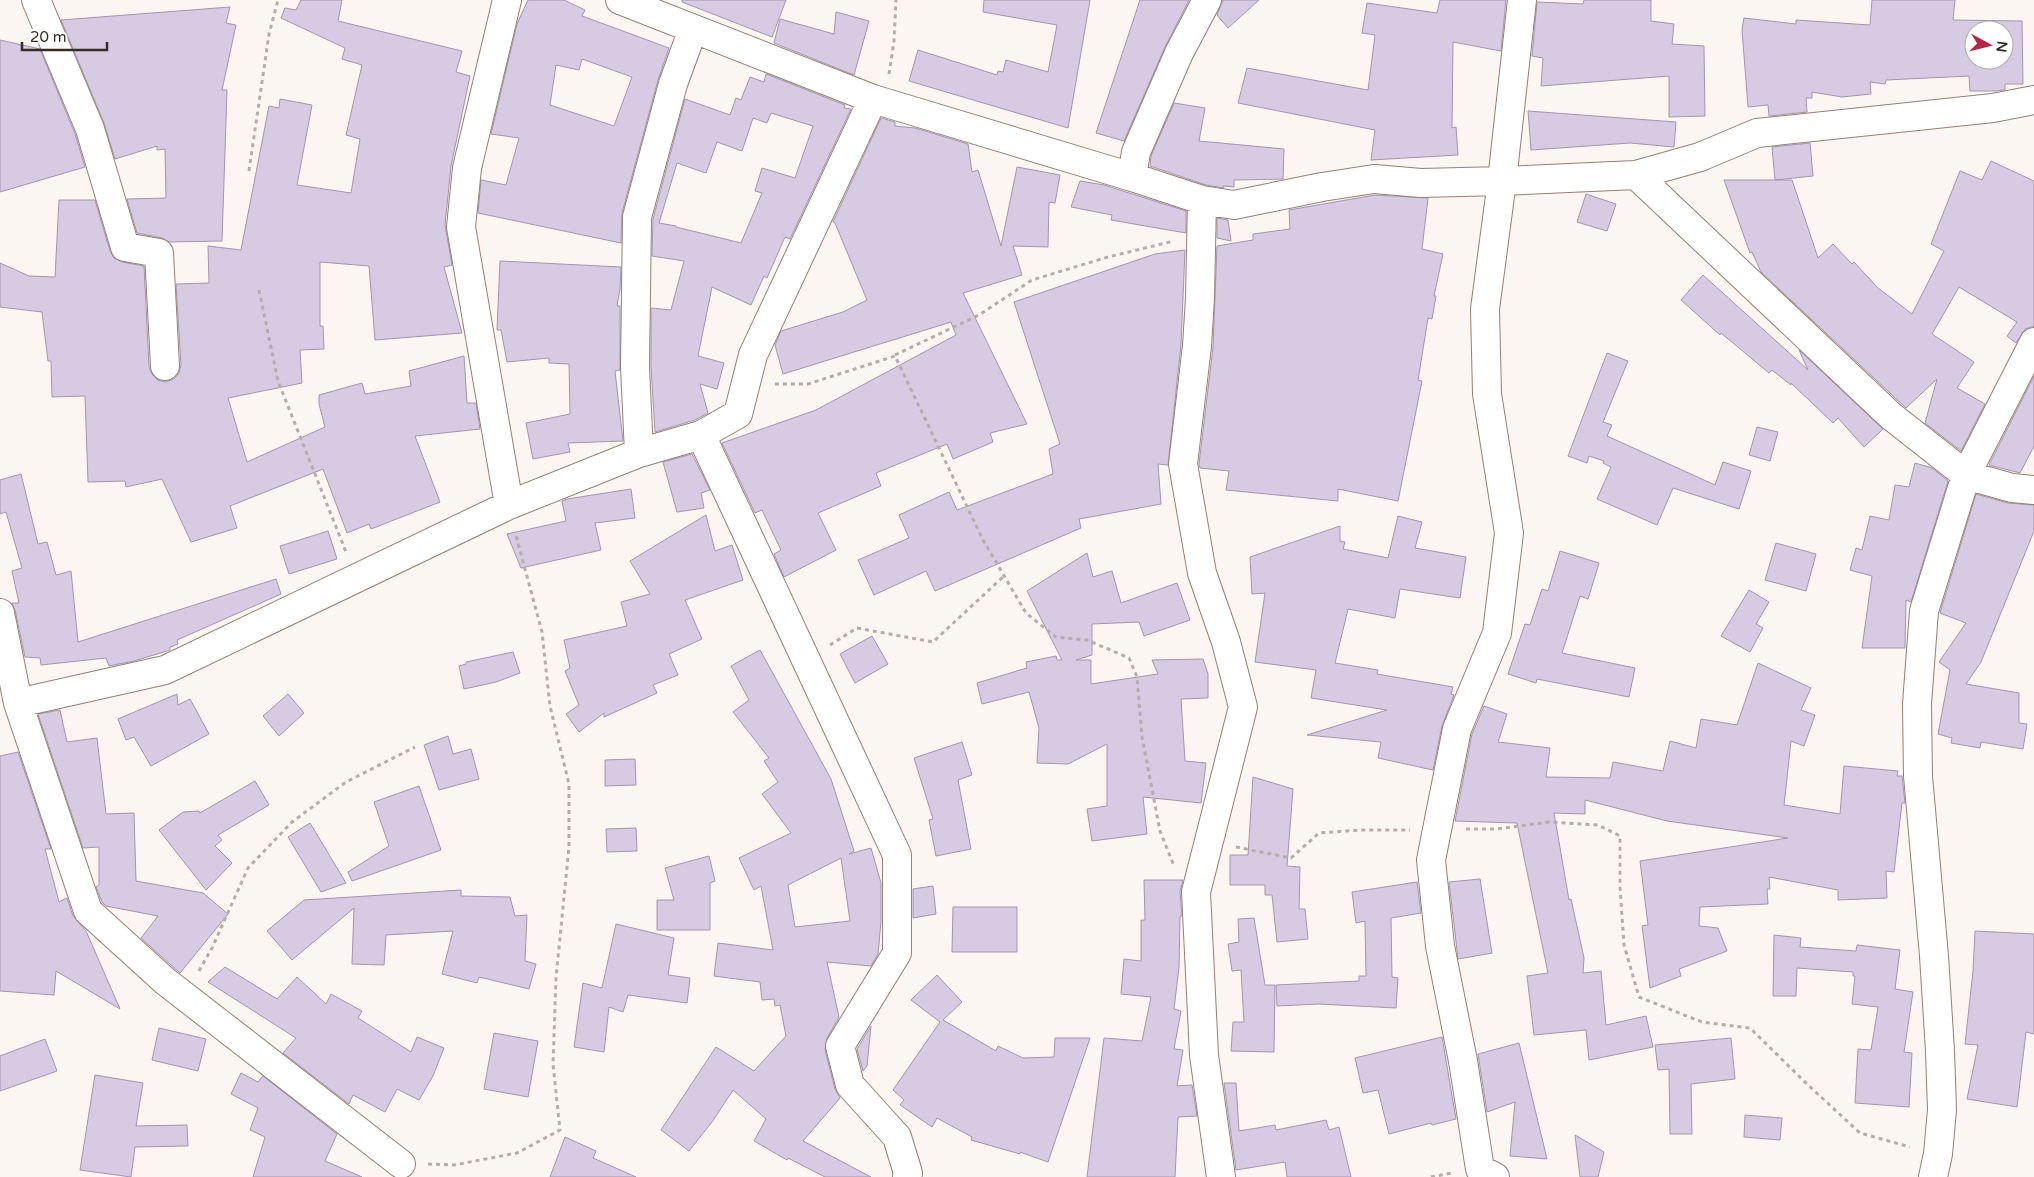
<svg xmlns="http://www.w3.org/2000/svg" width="2034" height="1177" viewBox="0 0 2034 1177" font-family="'Varela Round',sans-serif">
<rect width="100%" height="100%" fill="#fcf6f3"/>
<path fill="#d6cbe3" stroke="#a196ad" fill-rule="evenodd" d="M301 0H342L338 21 462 51 456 72 470 76 451 166 445 225 452 265 444 267 462 333 375 340 369 266 320 262V326H323L324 349 300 350 302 383 228 398 247 462 325 427 319 404V395L362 383 365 394 411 386 409 371 464 356 467 403H476L480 429 415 436 440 502 371 529 369 524 347 533 323 469 230 506 237 528 191 542 162 479 126 487 125 481 88 482 85 396 52 397 51 361H48L42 312 0 307V263L29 276 55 277 59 200H95L110 251 114 258 122 262 144 266 149 367 152 374 158 380 165 382 174 379 179 373 181 365 176 284 209 283 208 246 241 250 269 106 279 108 280 99 312 105 297 185 351 193 360 139 346 135 362 65 342 59 345 48 281 18 285 8 296 10Z
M528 0H564L585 10 582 16 669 48 658 80 622 213 621 243 478 213 481 180 506 185 519 138 491 134 517 24ZM582 59 632 77 614 126 550 105 556 65 579 70Z
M682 0H786L772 37 682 2Z
M984 0H1090L1068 128 909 81 918 50 997 75 998 71 1003 72 1006 60 1048 72 1057 25 983 12Z
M1140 0H1189L1165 47 1124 141 1096 133Z
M1223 0H1259L1228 28 1217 15Z
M1440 0H1506L1501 51 1453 42 1452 128 1456 127 1458 155 1371 160 1375 130 1238 103 1247 68 1368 90 1375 35 1362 33 1367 3 1437 13Z
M1584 0H1651V21L1674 24 1672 44 1704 46 1705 116 1669 117V76L1541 86 1543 58 1532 56 1537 2 1583 4Z
M1872 0H1955L1953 20 2022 21 2023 84H2005V90L1996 91H1970L1969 76 1886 80 1885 84 1870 82 1871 94 1842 97 1812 92V98H1806L1807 112 1769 116 1768 105 1748 107 1742 30 1744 18 1796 24V20L1870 25ZM1974 30H2004V60H1974Z
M230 7 226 23 236 25 222 90H227L222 241 169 242 162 238 137 233 127 199 166 198 165 149 157 150V146L115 159 104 123 61 20Z
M836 12 869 21 854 75 774 43 780 19 834 34Z
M0 40 40 49 75 134 85 167 0 192Z
M766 74 845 105 844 108 851 109 790 239 785 237 767 278 764 276 751 305 712 287 698 356 724 363 717 389 700 384 708 413 695 420 655 432 651 367V308L671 310 684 261 652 256 653 219 685 99 730 115 736 98 741 100 750 77 764 82ZM771 113 813 126 795 178 762 168 755 191 762 193 741 243 676 227V226L659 223 677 163 706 173 717 142 742 151 753 118 767 123Z
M1174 103 1205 108 1199 141 1284 149 1283 179 1234 180V187L1223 186 1224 188 1206 185 1150 166 1151 156Z
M1528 111 1676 122 1674 147 1630 143 1531 150Z
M881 118 895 122V126L915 128 968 144 972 172 978 170 1001 246 1017 167 1060 175 1055 203 1049 202 1048 247 1013 246 1022 275 963 293 1027 424 990 433 993 442 953 459 947 444 876 473 881 486 818 513 836 550 784 577 774 554 781 550 762 510 755 513 722 443 816 410 956 335 951 322 783 374 775 345 781 331 843 312 867 300 835 223 833 222Z
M1810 143 1813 176 1775 180 1772 147Z
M1991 161 2034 181V326L2025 329 2016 343 2007 336 2017 322 1959 287 1932 334 1974 362 1957 388 1985 404 1961 451 1925 423 1937 379 1906 408 1761 272 1752 252 1750 253 1724 180H1792L1818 258 1833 244 1852 264 1854 262 1878 288 1912 314 1944 251 1931 244 1960 171 1982 180Z
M1080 181 1104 185 1186 211V233L1111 220 1112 215 1071 207Z
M1586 194 1616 204 1607 231 1577 222Z
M1375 195 1428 198 1422 249 1443 254 1434 296H1436L1432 319 1428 318 1418 380 1422 381 1398 501 1338 489V501L1226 490 1229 471 1200 468 1199 464 1213 347 1217 246 1253 240V234L1290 229 1289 210Z
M1217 218 1228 220 1231 241 1217 238Z
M1185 250 1181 345 1168 465 1158 464 1161 504 1079 519 1081 528 935 591 926 571 874 595 858 560 909 538 899 515 949 492 957 510 1053 474 1049 449 1060 444 1014 302 1155 254Z
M500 261 621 267 620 289 617 306H620V370L615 371 623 441 568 443 570 452 533 459 526 423 570 414 569 364 549 363V358L507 362 501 330H497Z
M1703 275 1808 370 1799 350 1883 429 1864 447 1838 418 1833 423 1791 383V385L1772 370 1769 373 1721 333 1720 335 1681 300Z
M1607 353 1628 361 1603 422 1612 425 1607 436 1715 485 1723 462 1751 471 1739 509 1673 488 1657 525 1597 499 1611 467 1603 463 1604 461 1589 456 1587 463 1568 456Z
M2034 376V446L2020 473 1989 465Z
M1757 427 1778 432 1770 461 1749 455Z
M692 454 710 490 701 493 704 508 677 512 663 462Z
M1915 463 1932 468 1948 481 1911 602 1906 600 1905 648H1862L1872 576 1850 570 1856 548 1862 550 1870 516 1889 520 1895 485 1909 487Z
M21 474 38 544 47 542 56 575 71 571 78 642 276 579 281 594 177 640 178 644 170 647V650L134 661 109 666 106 658 41 665 40 658 25 657 15 610 12 603H19L12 571 22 568 6 512 0 514V480Z
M631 489 635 518 595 523 601 550 521 568 507 534 566 521 562 501 567 499Z
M1976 494 2008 503 2034 505V531L1981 662 1966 684 2019 693V723L2027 724 2023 749 1981 742 1980 748 1951 743 1952 738 1938 734 1950 670 1939 662 1966 623 1940 613Z
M706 515 715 551 732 545 743 580 685 600 702 639 669 654 678 675 653 685 657 693 604 717V713L579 732 566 714 579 705 565 671 570 668 564 640 627 626 621 602 650 594 630 561Z
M1398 516 1422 522 1415 548 1466 557 1460 598 1400 589 1395 618 1348 609 1335 663 1378 670 1377 674 1453 687 1451 694 1454 695 1442 726 1433 770 1378 758 1381 742 1307 735 1387 710 1311 698 1316 670 1255 662 1265 593 1252 594 1250 557 1340 526V541L1345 542 1343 549 1388 558Z
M328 531 337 559 289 574 280 546Z
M1776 543 1816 554 1806 591 1765 580Z
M1560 551 1599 563 1588 599 1580 596 1562 653 1635 668 1629 697 1537 679 1536 683 1508 674 1525 624 1530 625 1542 589 1548 591Z
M1087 553 1093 577 1112 571 1121 603 1177 583 1190 620 1144 636 1139 622 1092 624V655L1076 660H1091V684L1158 674 1152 660 1203 659 1208 674V698L1181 699 1185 761 1206 763 1201 803 1143 797 1147 834 1092 841 1087 809 1107 806V744L1068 764 1037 763 1039 728 1029 692 982 704 977 683 1027 668 1026 662 1056 656 1057 660H1062L1027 591Z
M1749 590 1769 602 1756 624 1763 628 1750 652 1721 636Z
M872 636 888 664 855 683 840 654Z
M760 650 831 779 854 851 849 854 871 848 881 883V922L878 954 871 966 827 962 839 1017 827 1038 825 1050 835 1089 840 1098 803 1141 871 1177H825L788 1158 787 1160 754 1141 766 1119 733 1090 712 1122 689 1151 661 1130 716 1047 754 1071 786 1036 780 1005 775 1006 774 999 762 1000 760 982 714 976 718 943 773 950 761 886 754 890 739 858 791 833 762 794 778 782 764 761 769 758 733 712 749 700 731 666ZM841 858 850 921 795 927 788 885Z
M513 652 520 673 496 682 464 689 459 666 466 664V662Z
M1758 663 1811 688 1801 710 1815 715 1804 746 1791 741 1784 805 1840 814 1844 766 1898 771 1897 776H1902L1905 803H1902L1894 872 1886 871 1887 898 1838 900V890L1769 877 1770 889H1767L1768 904 1700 907 1699 926 1718 928 1727 951 1679 969 1681 976 1650 988 1642 926 1648 925 1640 861 1788 838 1667 821 1585 800V814L1554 813 1569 900 1571 899 1584 958 1583 973 1601 971 1606 1025 1646 1016 1653 1047 1589 1060 1586 1030 1534 1035 1527 976 1548 973 1517 823 1455 821 1472 734 1484 706 1507 714 1498 742 1550 748 1546 777 1610 778 1613 762 1663 771 1670 741 1696 748 1701 719 1737 725Z
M177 694 178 705 190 699 209 734 151 766 134 737 126 740 118 719Z
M288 694 304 713 279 736 263 716Z
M60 710 67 742 97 738 106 814 134 813 136 881 203 893 228 914 180 973 141 938 158 916 106 906 102 902 96 887 99 885V847L83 848 38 714Z
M448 736 453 754 471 749 479 779 439 790 424 745Z
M962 742 972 775 958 780 971 849 936 856 929 820 933 819 914 758Z
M18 752 51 849H45L59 902 67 898 73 916 86 931 120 1009 56 971 54 995 0 991V756Z
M635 759 636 785 605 786V760Z
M1253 777 1293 789 1287 866 1300 867 1299 909H1305L1308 939 1277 942 1272 895H1265V885H1230V855H1248Z
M255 781 269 805 218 835 222 840 215 846 232 863 206 890 159 830 183 812 199 811 200 813Z
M419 786 441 850 352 881 348 872 389 846 374 802Z
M310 823 346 883 321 892 288 837Z
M636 828 637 851 607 852 606 829Z
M709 856 715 881 710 883V930H657V900H674L665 868Z
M1480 879 1492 953 1458 959 1449 882Z
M1144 880H1183L1180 892 1182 916H1180L1179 967 1174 1009 1181 1011 1174 1049 1183 1050 1177 1086 1192 1085 1197 1116 1178 1117 1175 1177H1087L1104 1038 1142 1041 1151 997 1121 994 1124 959 1141 961V920H1145Z
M1417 882 1421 913 1391 918 1392 977 1398 978 1396 1008 1319 1004 1277 1006 1276 985 1359 981V976H1366L1365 921 1356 923 1352 892Z
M933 886 936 914 913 918V889Z
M461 890V896L510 897 515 916 527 915 525 961 536 964 529 989 479 977 477 983 442 974 453 931 386 935 384 965 352 964 354 908 292 960 267 931 304 900Z
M953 907H1017V952H952Z
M1254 918 1265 985H1275L1274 1052 1231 1051 1233 1022H1244L1241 970 1232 971 1228 944 1239 942 1238 919Z
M616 924 674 938 668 975 690 978 687 1003 628 995 623 1012 609 1007 604 1052 574 1047 583 983 602 988Z
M1975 931 2034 934V1034L2026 1032 2017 1107 1967 1099 1978 1045 1965 1044 1973 971Z
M1774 935 1801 938 1800 947 1856 951 1857 945 1900 950 1895 989 1913 992 1904 1052 1912 1053 1909 1107 1855 1103 1858 1049 1871 1050 1878 1007 1852 1004 1855 976H1853V972L1797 968 1796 996H1773Z
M225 967 277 999 297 977 326 1004 331 994 362 1011 358 1018 411 1052 417 1037 444 1048 433 1076 419 1100 397 1089 385 1112 353 1095 349 1104 283 1053 296 1038 208 982Z
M937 975 962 1002 943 1020 996 1051 998 1046 1023 1058 1054 1057 1055 1038H1090L1048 1162 1020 1152V1154L971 1140 972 1137 937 1118 932 1127 900 1105 904 1100 893 1090 940 1022 911 1000Z
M871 1026 867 1066 863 1071 857 1049Z
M159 1028 206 1039 198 1071 152 1060Z
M494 1033 538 1041 528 1097 484 1089Z
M1442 1037 1456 1119 1432 1125 1431 1123 1389 1134 1378 1090 1363 1093 1355 1058Z
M1731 1038 1735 1079 1691 1084 1692 1134H1670L1669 1069 1658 1070 1655 1045Z
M45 1039 57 1071 0 1091V1056Z
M1519 1043 1532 1097 1547 1159 1510 1156 1515 1102 1487 1112 1478 1054Z
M241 1073 258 1082 263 1076 337 1134 325 1161 362 1177H253L265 1137 250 1130 258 1108 231 1094Z
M95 1075 143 1083 136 1126 187 1125 188 1146 135 1147 131 1177 80 1170Z
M1224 1083H1236L1239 1131 1275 1125 1276 1130 1326 1120 1329 1130 1339 1127 1351 1177H1287L1285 1162 1236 1170Z
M1745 1115 1782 1118 1780 1140 1744 1137Z
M1575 1135 1604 1152 1598 1177H1580Z
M565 1137 596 1151 593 1158 636 1177H550Z"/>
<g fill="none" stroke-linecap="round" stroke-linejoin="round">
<g stroke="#977f71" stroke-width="30">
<path id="minor" d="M36 0 90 129 125 247 159 253 165 366
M507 0 467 168 461 227 509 505
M620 0 873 99 1132 177 1202 200 1234 205 1322 187 1374 179 1421 183 1502 181 1636 175 1700 157 1757 133 1993 108 2034 100
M1636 175 1891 416 1966 475 2012 488 2034 490
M1132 177 1136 152 1179 53 1207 0
M1202 200 1200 298 1197 346 1183 464 1202 573 1226 642 1243 707 1196 892 1204 1055 1221 1177
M701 435 897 855V953L840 1046 850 1085 897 1137 908 1173 907 1177
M639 453 635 367 637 217 673 84 693 29
M0 613 18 703 88 911 165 981 401 1164
M18 703 165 670 509 505 639 453 701 435 738 414 753 355 873 99
M1495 1177 1480 1169 1463 1061 1440 946 1431 860 1457 729 1497 633 1509 533 1487 394 1485 309 1502 181 1522 0
M1933 1177 1938 1154 1942 1110 1940 1051 1934 956 1918 776 1917 704 1924 611 1966 475 2034 342"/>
</g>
<path stroke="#b4ada9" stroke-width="3" stroke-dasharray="4 4" stroke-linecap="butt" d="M889 74 894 41 896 0
M249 171 269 34 278 0
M259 290 278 381 346 552
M895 355 979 315 1032 280 1108 257 1174 241
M775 384H808L895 356 983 540 1026 613 1056 637 1087 640 1129 658 1137 677 1142 737 1160 831 1174 866
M830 645 857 628 933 642 1004 576
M1466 829H1496L1550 822 1598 825 1620 836V887L1624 945 1639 997 1702 1022 1750 1028 1807 1084 1860 1133 1910 1147
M1236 847 1291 858 1319 833 1360 830H1410
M199 971 212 948 248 868 292 822 346 782 415 747
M428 1164 454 1165 517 1153 560 1130 553 1064 556 978 569 847V784L550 706 542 632 515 532
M1431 1177 1452 1173"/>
<use href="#minor" stroke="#fff" stroke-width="28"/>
</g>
<g transform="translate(1989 45) rotate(97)"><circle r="24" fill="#ffffff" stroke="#aeaba8"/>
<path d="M0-4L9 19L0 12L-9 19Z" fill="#b62448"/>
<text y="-8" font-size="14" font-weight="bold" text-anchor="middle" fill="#352c26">N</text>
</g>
<path d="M22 42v8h85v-8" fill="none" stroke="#352c26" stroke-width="2.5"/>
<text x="30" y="42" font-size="15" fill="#352c26" stroke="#ffffff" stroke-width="4" paint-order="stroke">20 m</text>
</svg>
